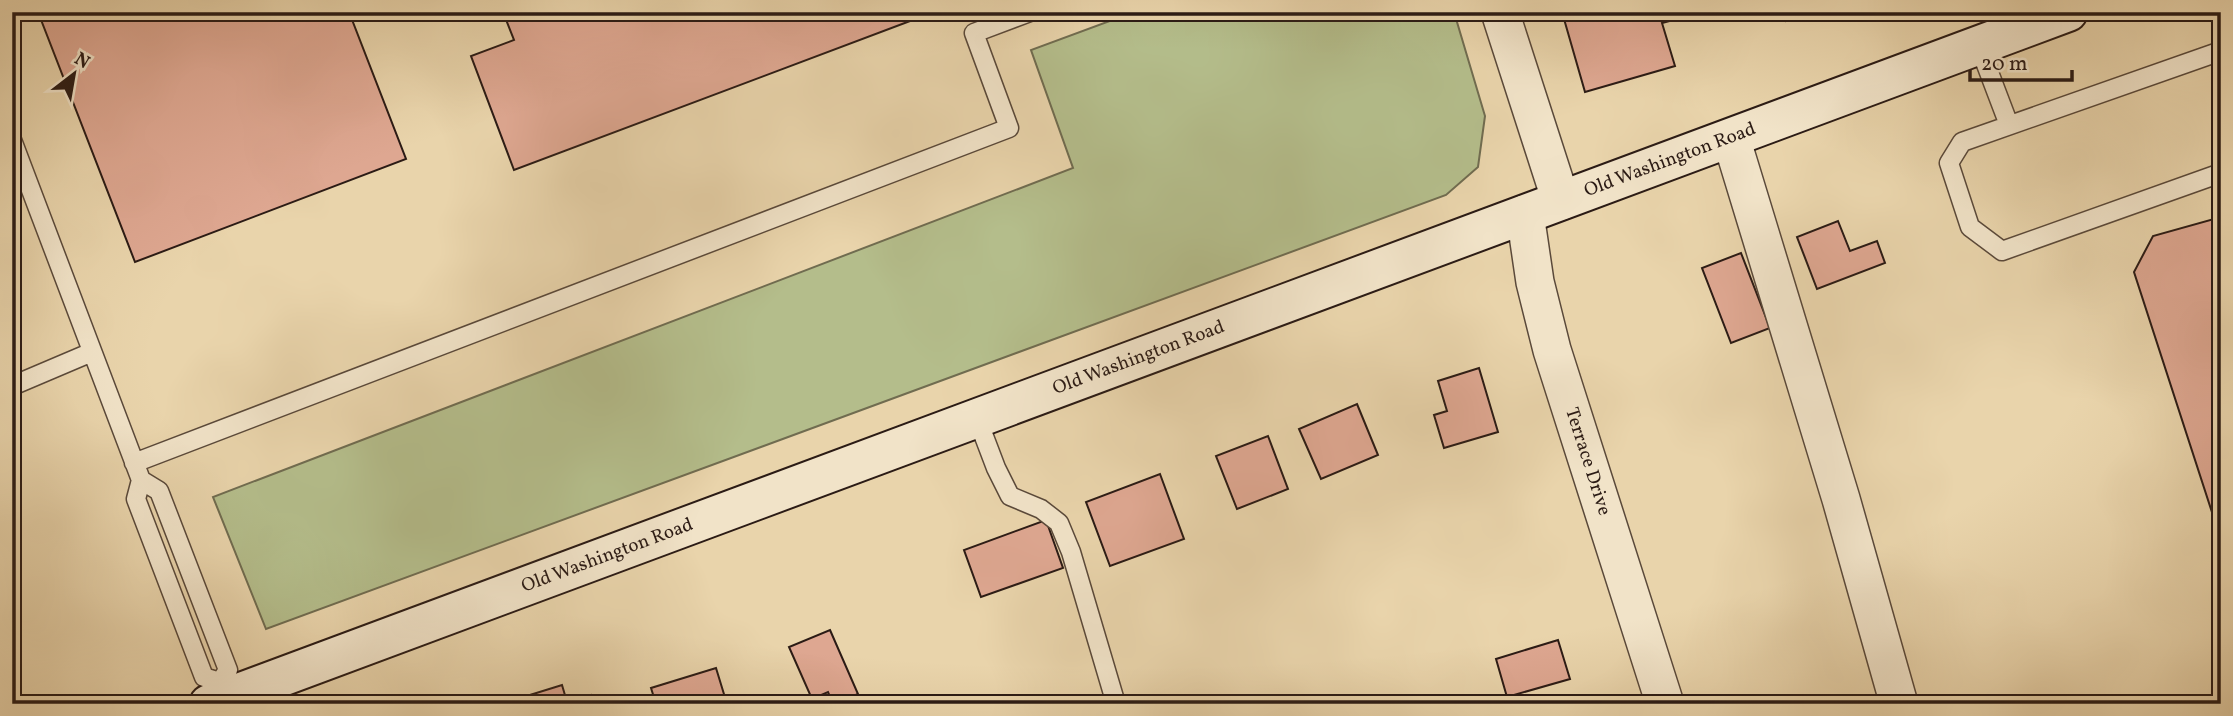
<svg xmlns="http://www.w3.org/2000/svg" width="2233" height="716" viewBox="0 0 2233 716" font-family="Vollkorn,serif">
<rect width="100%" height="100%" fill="#e9d4ab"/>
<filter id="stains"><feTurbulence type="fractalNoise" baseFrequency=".00286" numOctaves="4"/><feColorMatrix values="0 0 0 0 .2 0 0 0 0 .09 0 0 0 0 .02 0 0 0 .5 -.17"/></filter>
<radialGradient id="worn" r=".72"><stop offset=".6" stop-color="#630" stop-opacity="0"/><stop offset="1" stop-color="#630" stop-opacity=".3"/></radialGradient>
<path fill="#b4bd8b" stroke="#706c50" stroke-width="2" d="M1134 12H1454L1485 116 1478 167 1446 195 266 629 213 497 1073 168 1031 50Z"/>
<path fill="#dea791" stroke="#2b1b15" stroke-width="2" d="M38 12H349L406 159 135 262Z
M503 12H934L514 170 471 56 514 40Z
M1562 12H1680L1681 18 1662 23 1675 66 1585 92Z
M1783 12H1809L1786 21Z
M2221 217V540L2134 272 2153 236Z
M1838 221 1850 251 1877 241 1885 263 1817 289 1797 237Z
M1741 253 1770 328 1731 343 1702 268Z
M1479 368 1498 432 1444 448 1434 415 1447 411 1438 381Z
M1357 404 1378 455 1321 479 1299 429Z
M1268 436 1288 489 1237 509 1216 456Z
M1160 474 1184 539 1110 566 1086 502Z
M1046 520 1063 568 981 597 964 550Z
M830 630 858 694 835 704H833L828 692 812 699 789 647Z
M1558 640 1570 679 1507 697 1496 659Z
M716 668 727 704H656L651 688Z
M562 685 567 702 591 695 594 704H518L517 699Z"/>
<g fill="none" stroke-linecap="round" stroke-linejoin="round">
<g stroke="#5a493a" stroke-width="21">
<path id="lane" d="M1979 46 2009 125
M2221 51 1962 142 1949 163 1970 227 2002 251 2221 173
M12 140 141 480 159 491 228 670 220 682
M12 386 92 352
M977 418 996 468 1010 496 1041 509 1059 523 1071 552 1116 704
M134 463 1009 128 974 33 1030 12
M141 480 136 499 204 677 220 682"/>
</g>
<g stroke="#5a493a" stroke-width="40">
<g id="street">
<path d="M1500 12 1561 201"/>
<path d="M1731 138 1841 499 1899 704"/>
<path id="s1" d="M1525 214 1535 282 1552 350 1665 704"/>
</g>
</g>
<g stroke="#2b1b15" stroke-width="42">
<g id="secondary">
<path id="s2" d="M209 704 2068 12"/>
</g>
</g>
<use href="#lane" stroke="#f1e3c8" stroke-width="18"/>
<use href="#street" stroke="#f1e3c8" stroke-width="37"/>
<use href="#secondary" stroke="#f1e3c8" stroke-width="38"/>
</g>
<g text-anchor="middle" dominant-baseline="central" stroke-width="7" stroke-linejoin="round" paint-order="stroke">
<g font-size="19" fill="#2b1b15" stroke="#f1e3c8">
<text stroke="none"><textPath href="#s2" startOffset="1559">Old Washington Road</textPath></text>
<text stroke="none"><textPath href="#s2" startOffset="992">Old Washington Road</textPath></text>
<text stroke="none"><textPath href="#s1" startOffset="256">Terrace Drive</textPath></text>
<text stroke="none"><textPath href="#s2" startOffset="425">Old Washington Road</textPath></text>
</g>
</g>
<rect width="2233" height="716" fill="none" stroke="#e9d4ab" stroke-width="42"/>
<rect x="14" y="14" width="2205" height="688" fill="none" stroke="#2b1b15" stroke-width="3.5"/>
<rect x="21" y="21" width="2191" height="674" fill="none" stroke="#2b1b15" stroke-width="2"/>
<g transform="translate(74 74) rotate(31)" stroke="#f1e3c8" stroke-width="5" paint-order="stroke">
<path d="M0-5L12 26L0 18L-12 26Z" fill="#2b1b15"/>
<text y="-10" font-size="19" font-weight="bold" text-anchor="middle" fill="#2b1b15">N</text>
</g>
<path d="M1970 70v10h102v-10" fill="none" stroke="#2b1b15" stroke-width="3.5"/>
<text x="1981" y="70" font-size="21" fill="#2b1b15" stroke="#f1e3c8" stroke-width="5" paint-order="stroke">20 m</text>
<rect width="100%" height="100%" filter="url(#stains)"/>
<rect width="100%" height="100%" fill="url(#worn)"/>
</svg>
